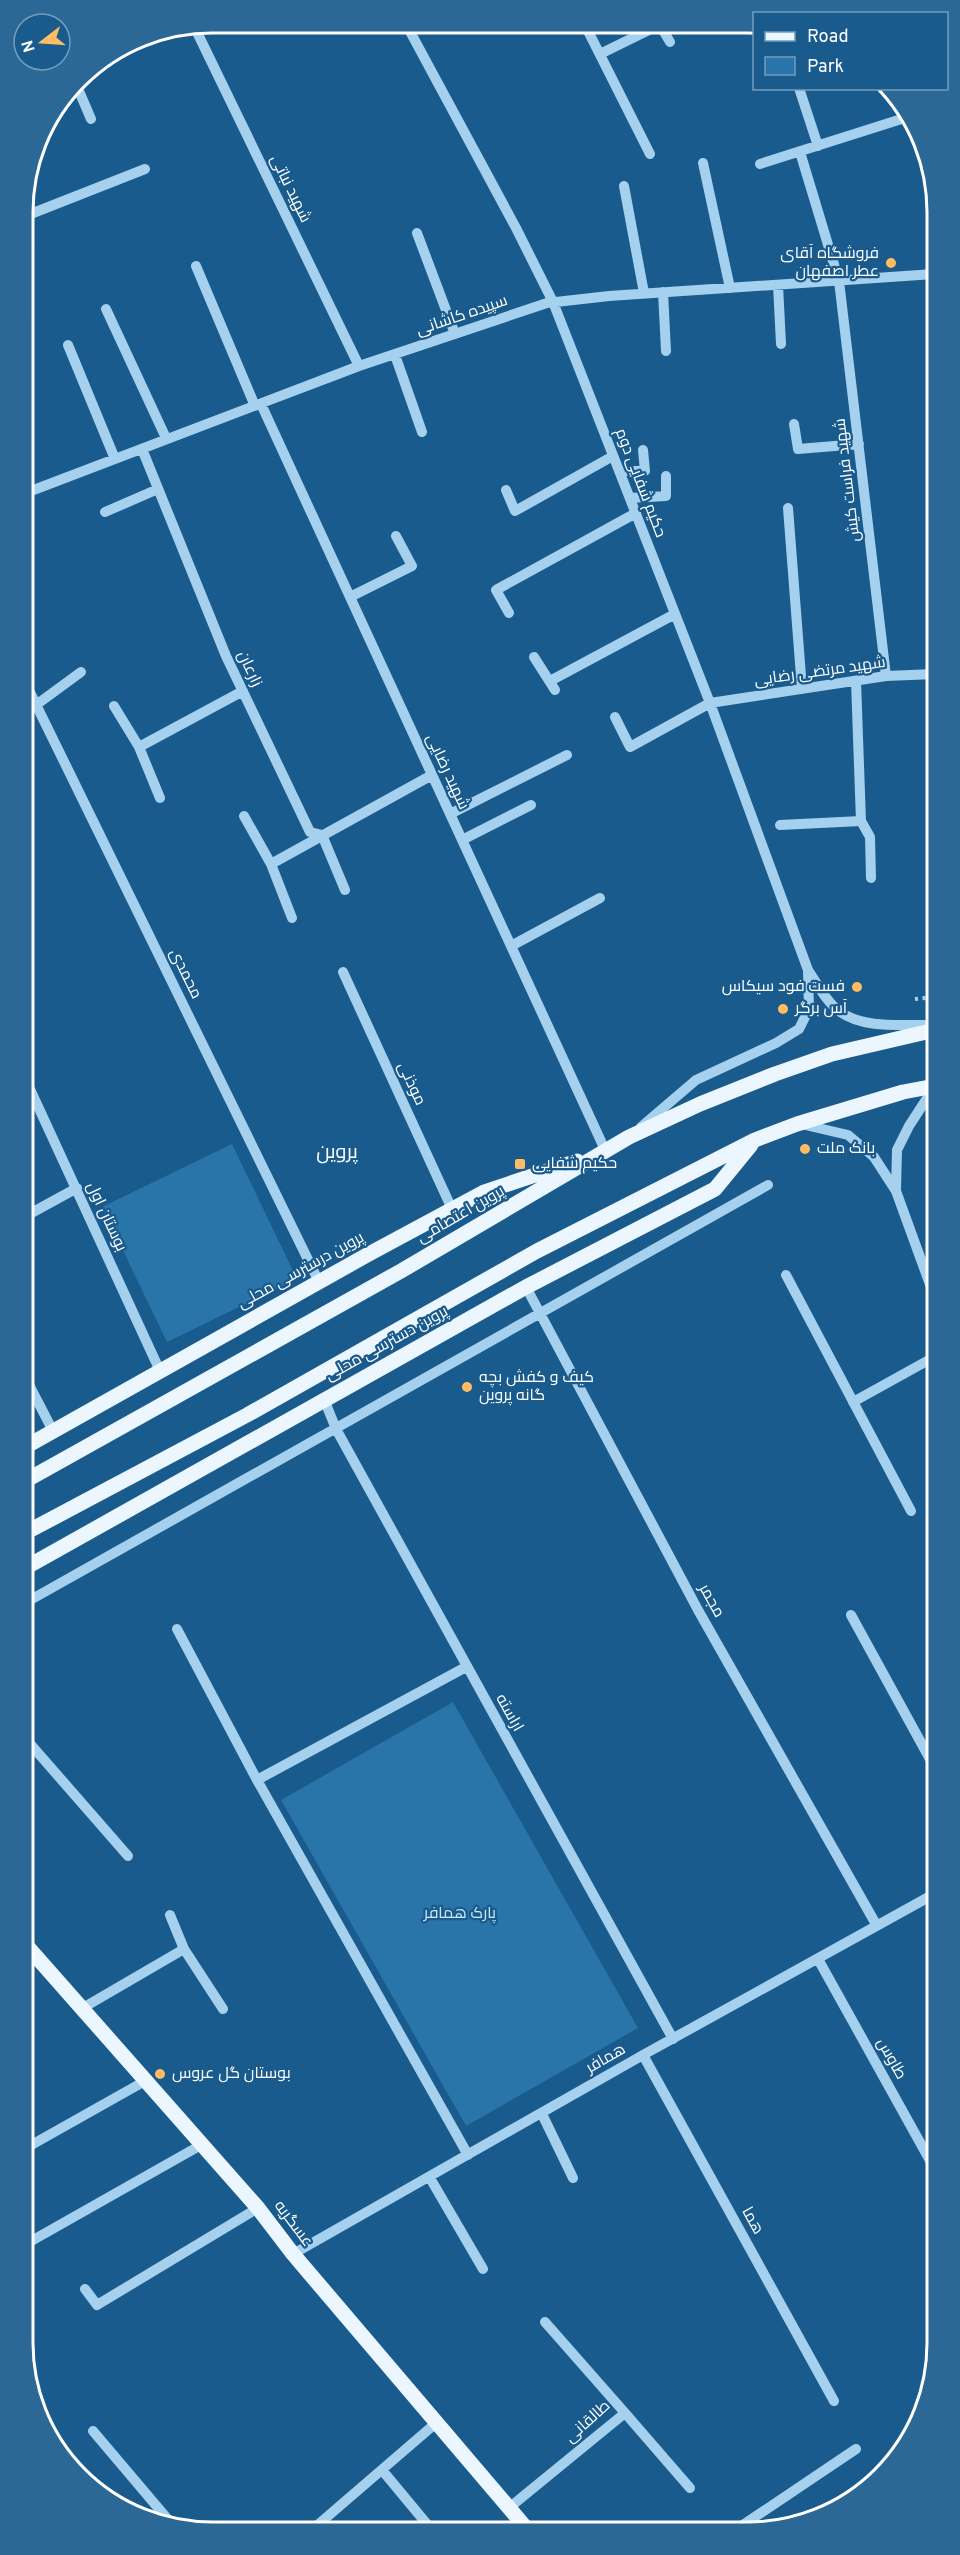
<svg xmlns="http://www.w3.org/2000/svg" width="960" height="2555" viewBox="0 0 960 2555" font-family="Overpass,Cairo,sans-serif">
<rect width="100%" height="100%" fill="#195b8d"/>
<path fill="#2974a9" d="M232 1144 297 1279 167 1342 102 1207Z
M453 1702 638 2028 466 2126 281 1800Z"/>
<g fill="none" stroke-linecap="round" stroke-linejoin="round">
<path stroke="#a5d0ee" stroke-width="4" stroke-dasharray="3 4.5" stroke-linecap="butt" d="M915 999 935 997"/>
<path stroke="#a5d0ee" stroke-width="10" d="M406 24 516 228 553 302 710 703 808 970C817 983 826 1002 839 1011 864 1030 905 1024 935 1025
M585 25 650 154
M660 25 670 42
M194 26 359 366
M600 54 659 25
M76 84 91 119
M799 88 818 146
M800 152 839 281 886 676
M703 163 730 288
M760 164 911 116
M624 186 644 293
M23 217 145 169
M417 233 455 334
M196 266 255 406
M778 285 781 344
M663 292 666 351
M106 309 166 438
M68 345 115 459
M395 355 422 432
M261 404 606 1152
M794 424 798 449 859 444
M142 449 226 656 310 832 322 835 345 890
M619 471H645L643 450
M506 490 515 511 613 456
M23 494 359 366 547 303 609 296 934 274
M630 498 666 496V476
M788 508 802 689
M105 512 158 489
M350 597 412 566 396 536
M509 613 496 590 636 513
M534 657 555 690
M24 680 319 1282
M550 681 675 614
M36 705 81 672
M114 706 139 747 160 798
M615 717 630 747 710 703 886 676 935 674
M139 747 243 691
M450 814 567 755
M244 816 271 864 292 918
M861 821 870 837 871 878
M780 825 861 821 856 681
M462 840 531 805
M271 864 432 775
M511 946 600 898
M343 972 452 1209
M24 1076 160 1371
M801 1124 848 1135 874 1157 896 1191 936 1301
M641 1127 696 1080 776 1043 799 1029 809 1009 808 971
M896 1190 897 1150 909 1126 935 1086
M24 1217 77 1188
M786 1275 911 1511
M526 1287 698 1610 877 1926
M25 1377 53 1431
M324 1399 336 1429 673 2039
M853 1402 936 1356
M25 1603 768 1185
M851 1615 936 1770
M177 1629 257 1780 468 2155
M25 1738 128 1856
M257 1780 466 1667
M170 1915 184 1949
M818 1959 937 2173
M81 2009 184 1949 223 2009
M643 2055 834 2401
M542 2114 573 2178
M26 2148 145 2081
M430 2178 483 2269
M26 2244 201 2145
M293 2254 643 2055 936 1893
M85 2289 97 2305 258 2208
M625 2413 690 2488
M93 2431 176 2529
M382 2470 431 2529
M509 2508 625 2413 545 2322
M313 2529 436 2423
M737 2529 856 2449"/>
<path stroke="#ecf6ff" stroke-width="15" d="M25 1447 367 1255 484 1192 577 1161
M25 1481 401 1271 629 1137 700 1104 775 1074 832 1054 935 1030
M25 1533 247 1415 537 1251 755 1140 797 1124 903 1092 935 1086
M25 1568 526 1287 715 1189 751 1145
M26 1945 258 2208 293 2254 527 2529"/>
</g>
<g fill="#ffbc62" stroke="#195b8d" stroke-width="2">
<circle cx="891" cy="263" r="6"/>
<circle cx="857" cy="987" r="6"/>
<circle cx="783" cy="1009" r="6"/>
<circle cx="805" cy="1149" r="6"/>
<rect x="514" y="1158" width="12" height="12" rx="3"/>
<circle cx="467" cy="1387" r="6"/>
<circle cx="160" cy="2074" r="6"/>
</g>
<g text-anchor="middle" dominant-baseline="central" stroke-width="4.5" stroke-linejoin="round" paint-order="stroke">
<g font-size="16" fill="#fff" stroke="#195b8d">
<text transform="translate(290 189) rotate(64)">شهید نباتی</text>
<text transform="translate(462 316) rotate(-19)">سپیده کاشانی</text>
<text transform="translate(848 480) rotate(-97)">شهید فراست کیش</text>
<text transform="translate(640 483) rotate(69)">حکیم شفایی دوم</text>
<text transform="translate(249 669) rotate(65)">زارعان</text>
<text transform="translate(820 672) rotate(-8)">شهید مرتضی رضایی</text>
<text transform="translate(447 772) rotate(65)">شهید رضایی</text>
<text transform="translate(185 974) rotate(64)">محمدی</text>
<text transform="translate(411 1084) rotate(65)">موذنی</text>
<text transform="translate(461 1215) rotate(-30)">پروین اعتصامی</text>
<text transform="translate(106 1217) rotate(65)">بوستان اول</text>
<text transform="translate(301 1271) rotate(-29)">پروین درسترسی محلی</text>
<text transform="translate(387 1344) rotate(-29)">پروین دسترسی محلی</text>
<text transform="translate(711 1601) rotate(61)">مجمر</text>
<text transform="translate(509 1713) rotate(61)">اراسته</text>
<text transform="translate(606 2059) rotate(-30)">همافر</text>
<text transform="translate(891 2059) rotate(61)">طاوس</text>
<text transform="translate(752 2221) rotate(61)">هما</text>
<text transform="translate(293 2224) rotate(53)">عسگریه</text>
<text transform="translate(588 2422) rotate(-42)">طالقانی</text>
</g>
<g font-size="16" fill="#fff" stroke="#195b8d" text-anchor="start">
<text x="879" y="254" text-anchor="end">فروشگاه آقای<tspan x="879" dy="18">عطر اصفهان</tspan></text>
<text x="845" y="987" text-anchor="end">فست فود سیکاس</text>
<text x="795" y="1009">آس برگر</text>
<text x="817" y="1149">بانک ملت</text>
<text x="532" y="1164">حکیم شفایی</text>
<text x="479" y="1378">کیف و کفش بچه<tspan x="479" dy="18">گانه پروین</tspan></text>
<text x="172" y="2074">بوستان گل عروس</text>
</g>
<g font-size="16" fill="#cbe7fa" stroke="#195b8d">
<text x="460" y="1914">پارک همافر</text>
</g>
<g font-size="20" fill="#fff" stroke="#195b8d">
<text x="337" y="1153">پروین</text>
</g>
</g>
<path d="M0 0H960V2555H0ZM212 33H748A179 179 0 0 1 927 212V2343A179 179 0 0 1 748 2522H212A179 179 0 0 1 33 2343V212A179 179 0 0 1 212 33Z" fill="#2b6896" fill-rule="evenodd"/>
<path fill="none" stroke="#fff" stroke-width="3" d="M212 33H748A179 179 0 0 1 927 212V2343A179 179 0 0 1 748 2522H212A179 179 0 0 1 33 2343V212A179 179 0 0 1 212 33Z"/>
<rect x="753" y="12" width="195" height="78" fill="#195b8d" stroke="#759dbb" stroke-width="1.5"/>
<rect x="765" y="32" width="30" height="9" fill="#ecf6ff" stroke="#759dbb" stroke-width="1.5"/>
<text x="807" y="42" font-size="18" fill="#ffffff">Road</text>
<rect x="765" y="57" width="30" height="18" fill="#2974a9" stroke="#759dbb" stroke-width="1.5"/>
<text x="807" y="72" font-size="18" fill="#ffffff">Park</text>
<g transform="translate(42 42) rotate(253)"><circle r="28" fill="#195b8d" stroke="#759dbb" stroke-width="1.5"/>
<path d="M0-4.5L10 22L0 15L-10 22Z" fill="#ffbc62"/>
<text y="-9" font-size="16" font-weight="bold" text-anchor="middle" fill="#ffffff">N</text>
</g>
</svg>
